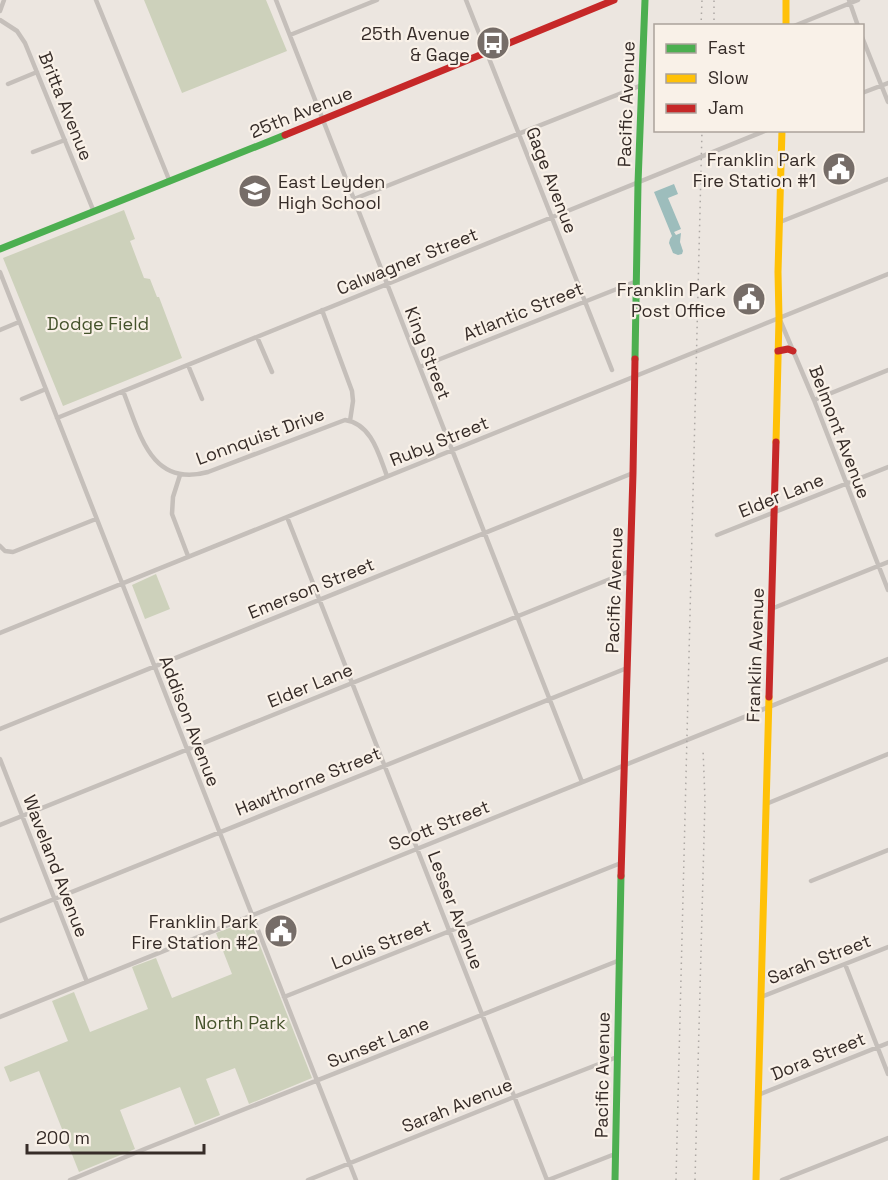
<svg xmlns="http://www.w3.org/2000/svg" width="888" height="1180" viewBox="0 0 888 1180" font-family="'Space Grotesk',sans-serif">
<rect width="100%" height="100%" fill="#ece6e0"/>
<path fill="#cdd1bb" d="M144 0H266L287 51 182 93Z
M124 210 135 239 130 241 144 278 150 279 157 297H159L182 358 63 406 3 258Z
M156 574 170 609 145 619 132 585Z
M250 920 312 1078 249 1104 235 1068 206 1079 220 1115 195 1125 180 1087 120 1110 135 1149 79 1172 39 1071 10 1082 4 1067 68 1041 52 1001 74 992 90 1032 148 1009 132 967 156 958 172 998 232 974 216 933Z"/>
<path fill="#9dbdbc" d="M674 184 678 194 668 198 681 229 674 232 676 235 681 233 680 242 683 251 682 254 678 255 673 253 669 243 670 239 672 236 654 192Z"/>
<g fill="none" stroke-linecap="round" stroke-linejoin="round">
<path stroke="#c5bfba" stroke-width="4.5" d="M96 0 170 182
M276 0 582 782
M466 0 612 370
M849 0 858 26
M0 11 4 0
M0 20 17 31 25 43 94 212
M794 26 858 0
M290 35 377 0
M862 37 888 102
M8 84 37 72
M862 93 888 83
M33 152 65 140
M354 199 642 85
M780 222 888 179
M0 272 356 1180
M322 310 352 391 353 401 350 421
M780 320 814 400 888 590
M0 330 19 322
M257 337 272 372
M188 365 202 399
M420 367 637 281
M123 391C140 433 150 488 208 472L345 420C372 424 379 455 387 476
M22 399 46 389
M814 400 888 370
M57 418 767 130
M180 475 173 497 172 514 188 556
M287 517 547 1180
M717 535 888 467
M0 546 5 551 13 552 96 519
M771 609 888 562
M0 633 888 274
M0 729 633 473
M0 759 87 982
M766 804 888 754
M0 825 630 571
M811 881 888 850
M0 921 627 668
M845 964 888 1074
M284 997 621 863
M761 997 888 947
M0 1017 888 659
M758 1095 888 1043
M70 1180 147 1148 620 960
M308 1180 514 1097 617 1057
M548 1180 615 1154
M782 1180 888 1138"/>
<path stroke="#4caf50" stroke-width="7" d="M0 249 285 135
M635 359 638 183 645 0
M615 1180 621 876"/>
<path stroke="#ffc107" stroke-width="7" d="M786 0V26
M776 442 779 318 778 272 782 130
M756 1180 769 697"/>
<path stroke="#c62828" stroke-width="7" d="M285 135 614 0
M778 351 788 349 793 351
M769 697 776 442
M621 876 633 473 635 359"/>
<path stroke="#ada8a4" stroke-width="1.5" stroke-dasharray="1.5 4.5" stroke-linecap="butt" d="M701 26 702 0
M714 26V0
M676 1180 702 130
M695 1180 705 800 703 749"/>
</g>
<defs>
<g id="bus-disc" transform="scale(1.725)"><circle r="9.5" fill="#766d68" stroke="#f9f1e8"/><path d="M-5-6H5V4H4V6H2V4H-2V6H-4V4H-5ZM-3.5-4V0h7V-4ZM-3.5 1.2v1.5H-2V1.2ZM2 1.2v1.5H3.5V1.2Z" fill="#fff"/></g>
<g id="civic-disc" transform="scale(1.725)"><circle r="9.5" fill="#766d68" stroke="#f9f1e8"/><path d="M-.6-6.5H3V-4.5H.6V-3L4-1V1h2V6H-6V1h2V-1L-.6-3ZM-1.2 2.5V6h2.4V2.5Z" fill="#fff"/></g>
<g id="school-disc" transform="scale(1.725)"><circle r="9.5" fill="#766d68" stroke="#f9f1e8"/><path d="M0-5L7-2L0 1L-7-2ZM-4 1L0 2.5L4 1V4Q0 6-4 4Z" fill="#fff"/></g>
</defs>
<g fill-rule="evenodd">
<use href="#bus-disc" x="493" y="43"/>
<use href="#civic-disc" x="839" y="169"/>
<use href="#school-disc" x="255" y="191"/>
<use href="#civic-disc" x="749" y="299"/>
<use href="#civic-disc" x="281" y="931"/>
</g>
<g text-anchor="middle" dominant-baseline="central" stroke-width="4.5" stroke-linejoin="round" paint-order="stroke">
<g font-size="18" fill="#362c28" stroke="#f9f1e8" text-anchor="end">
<text x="470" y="33">25th Avenue<tspan x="470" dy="21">&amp; Gage</tspan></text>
<text x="816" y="159">Franklin Park<tspan x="816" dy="21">Fire Station #1</tspan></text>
<text x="278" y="181" text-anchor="start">East Leyden<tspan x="278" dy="21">High School</tspan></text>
<text x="726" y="289">Franklin Park<tspan x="726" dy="21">Post Office</tspan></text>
<text x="258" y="921">Franklin Park<tspan x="258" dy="21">Fire Station #2</tspan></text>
</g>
<g font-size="18" fill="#362c28" stroke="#f9f1e8">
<text transform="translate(626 104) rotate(-88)">Pacific Avenue</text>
<text transform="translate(66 106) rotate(68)">Britta Avenue</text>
<text transform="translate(301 112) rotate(-22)">25th Avenue</text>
<text transform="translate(552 180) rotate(69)">Gage Avenue</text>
<text transform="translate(407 261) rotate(-22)">Calwagner Street</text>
<text transform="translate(523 311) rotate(-22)">Atlantic Street</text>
<text transform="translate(428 353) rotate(69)">King Street</text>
<text transform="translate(840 432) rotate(69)">Belmont Avenue</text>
<text transform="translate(260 436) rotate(-20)">Lonnquist Drive</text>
<text transform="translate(439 441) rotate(-22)">Ruby Street</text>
<text transform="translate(781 495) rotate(-22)">Elder Lane</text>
<text transform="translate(311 588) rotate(-22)">Emerson Street</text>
<text transform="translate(614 590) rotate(-88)">Pacific Avenue</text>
<text transform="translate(755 655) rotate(-88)">Franklin Avenue</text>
<text transform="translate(310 685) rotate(-22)">Elder Lane</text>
<text transform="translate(190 721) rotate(69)">Addison Avenue</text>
<text transform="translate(308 781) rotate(-22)">Hawthorne Street</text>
<text transform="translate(439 825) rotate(-22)">Scott Street</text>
<text transform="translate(56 866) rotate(69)">Waveland Avenue</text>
<text transform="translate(456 910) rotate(69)">Lesser Avenue</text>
<text transform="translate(381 944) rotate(-22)">Louis Street</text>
<text transform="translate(819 959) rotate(-21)">Sarah Street</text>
<text transform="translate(378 1042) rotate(-22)">Sunset Lane</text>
<text transform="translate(818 1056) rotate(-22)">Dora Street</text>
<text transform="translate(602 1075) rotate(-89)">Pacific Avenue</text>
<text transform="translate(457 1105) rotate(-22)">Sarah Avenue</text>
</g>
<g font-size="18" fill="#45532c" stroke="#f9f1e8">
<text x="98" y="323">Dodge Field</text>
<text x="240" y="1022">North Park</text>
</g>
</g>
<rect x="654" y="24" width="210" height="108" fill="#f9f1e8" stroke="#aba29b" stroke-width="1.5"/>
<rect x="666" y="44" width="30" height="9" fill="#4caf50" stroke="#aba29b" stroke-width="1.5"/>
<text x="708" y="54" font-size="18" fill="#362c28">Fast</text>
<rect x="666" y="74" width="30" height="9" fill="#ffc107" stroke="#aba29b" stroke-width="1.5"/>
<text x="708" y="84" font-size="18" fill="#362c28">Slow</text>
<rect x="666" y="104" width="30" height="9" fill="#c62828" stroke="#aba29b" stroke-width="1.5"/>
<text x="708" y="114" font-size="18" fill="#362c28">Jam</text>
<path d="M27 1144v9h177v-9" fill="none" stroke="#362c28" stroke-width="3"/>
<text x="36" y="1144" font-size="18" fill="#362c28" stroke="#f9f1e8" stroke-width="4.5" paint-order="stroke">200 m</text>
</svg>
